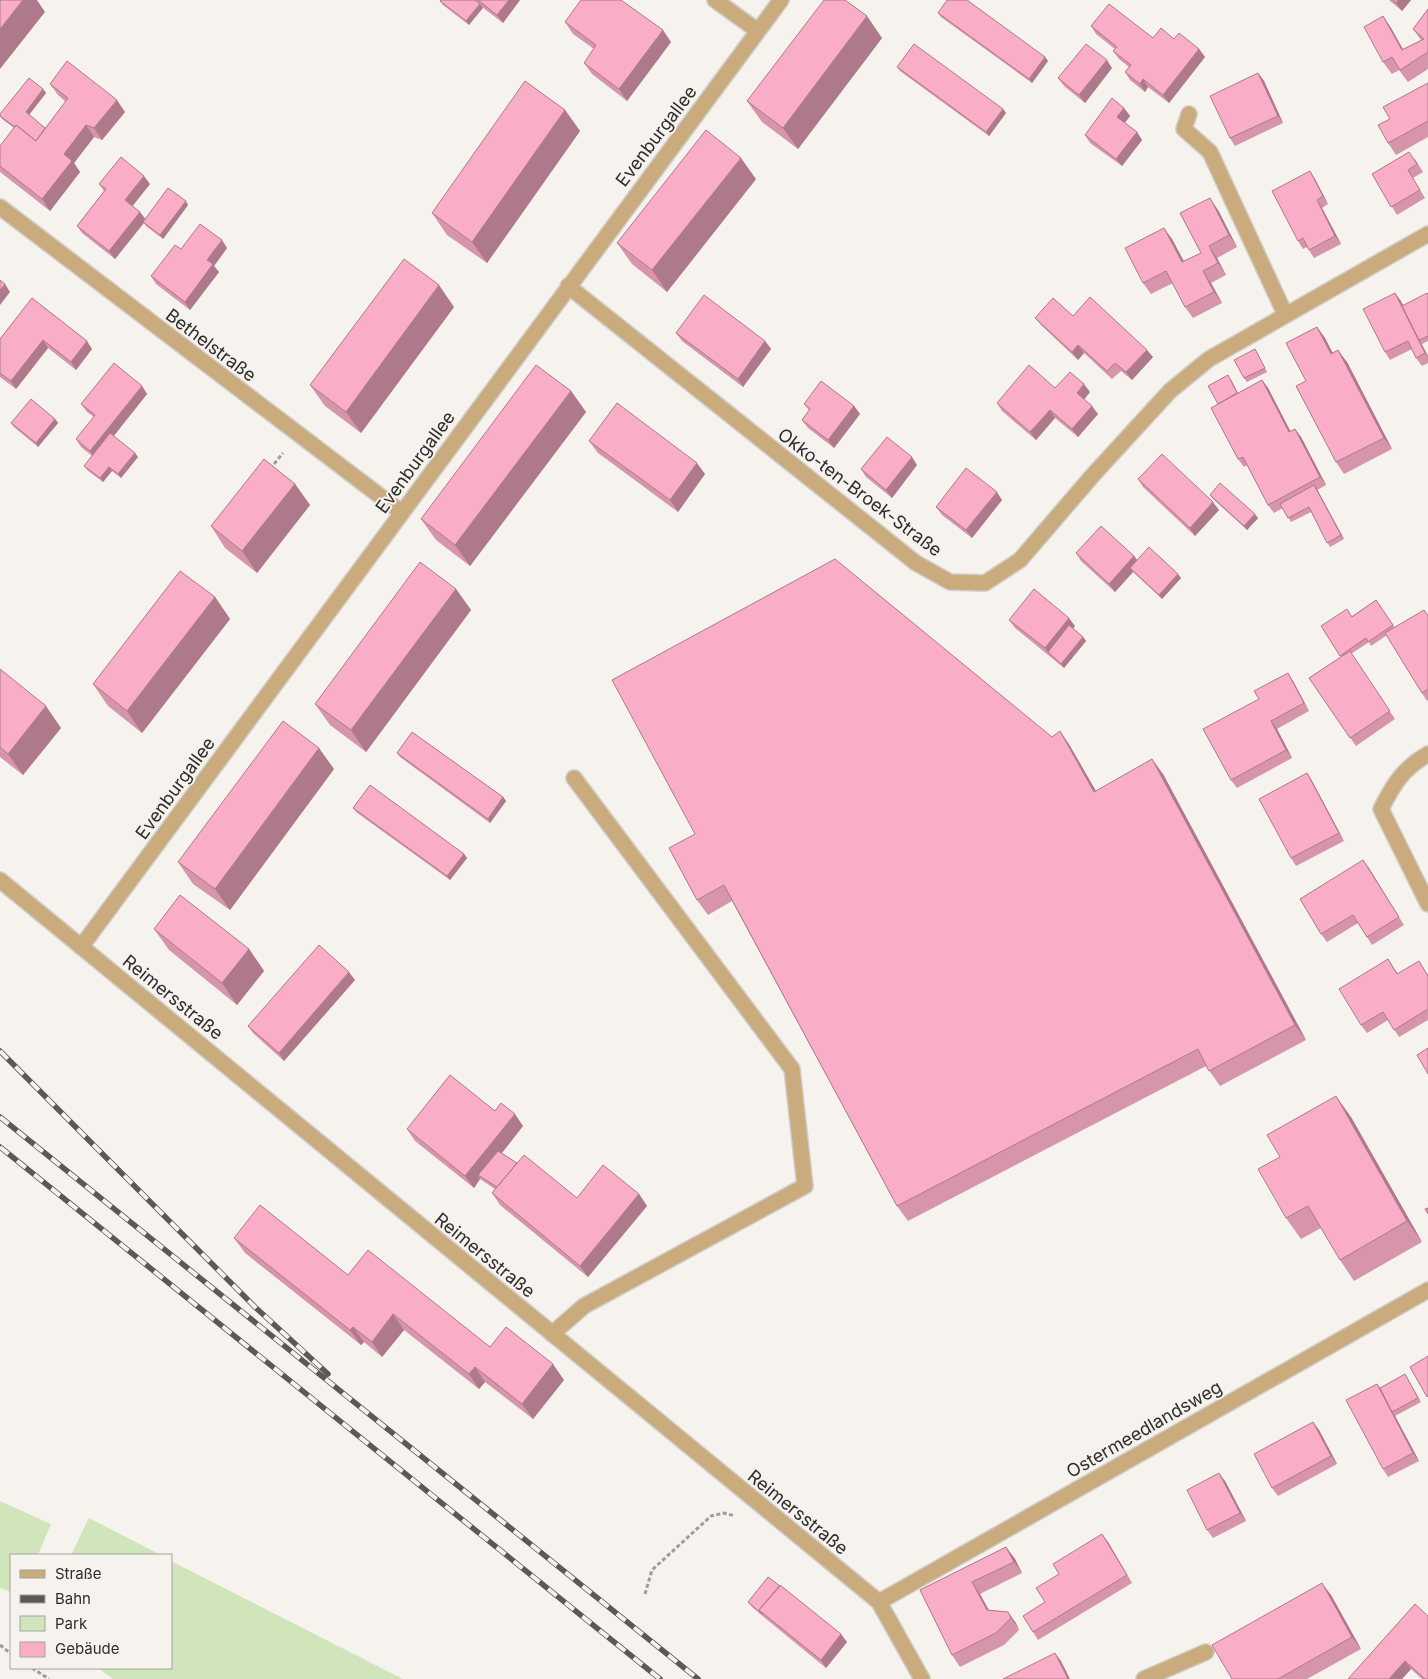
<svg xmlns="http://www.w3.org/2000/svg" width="1428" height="1679" viewBox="0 0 1428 1679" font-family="Inter,sans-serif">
<rect width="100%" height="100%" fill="#f6f3ee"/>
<path fill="#d1e5bc" d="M0 1501 51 1524 38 1555H11V1592L0 1588Z
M89 1518 161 1555H71Z
M171 1561 403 1679H113L98 1668H171Z"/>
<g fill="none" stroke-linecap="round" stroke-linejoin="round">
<g stroke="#d2cfcb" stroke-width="18">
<path id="lane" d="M552 1334 584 1306 805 1186 792 1069 574 778
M1144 1679 1206 1652"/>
</g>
<g stroke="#d2cfcb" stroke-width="18">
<path id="street" d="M715 0 758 31
M1189 114 1184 129 1210 152 1285 314
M0 207 401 512
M568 286 916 563 950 582 985 583 1020 560 1093 475 1170 391 1209 359 1428 234
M1428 754C1403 769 1394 783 1381 809L1428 904
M0 880 879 1602 922 1679
M81 947 781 0
M879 1602 1428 1290"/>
</g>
<path stroke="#9f9d99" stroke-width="3" stroke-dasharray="4 2.5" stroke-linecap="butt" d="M270 469 283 453
M645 1594 652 1570 711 1516 724 1513 735 1516
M0 1645 11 1654
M32 1668 49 1679"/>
<use href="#lane" stroke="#c9ab7e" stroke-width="15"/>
<use href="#street" stroke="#c9ab7e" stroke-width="15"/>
<g stroke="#5b5957" stroke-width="5.5">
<path id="rail" d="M0 1051 255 1307 328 1374
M0 1117 698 1679
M0 1147 660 1679"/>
</g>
<use href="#rail" stroke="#f6f3ee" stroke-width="4" stroke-dasharray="11" stroke-linecap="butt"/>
</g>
<path fill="#d695ab" d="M441 0H520L503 23 482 7 469 25 443 5 440 1Z
M1389 0H1411L1402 11Z
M1428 9V69L1408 82 1399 70 1392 74 1383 62V16L1391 28 1403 49 1421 40 1413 29Z
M938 13 1045 57 1048 61 1032 83 941 17Z
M565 22 671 42 627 101 592 74 584 63 594 49 573 34Z
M1091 26 1153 38 1174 39 1199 49 1205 57 1169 103 1148 87 1145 92 1130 80 1125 72 1129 67 1119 59 1113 51 1115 49 1096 34Z
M882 38 798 149 762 122 747 101Z
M897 67 1003 109 1006 113 989 136 900 71Z
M1112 68 1085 103 1064 86 1058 78Z
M1258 73 1264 81 1283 123 1235 146 1230 138Z
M1428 83V137L1396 155 1388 143 1390 119Z
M50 84 125 112 102 140 94 137 74 163 80 172 50 211 0 172V146L14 128 2 119 0 116 43 89 46 93 29 115 45 128 66 102 58 95Z
M1124 108 1130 116 1125 123 1137 132 1142 140 1122 166 1090 143 1085 135Z
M565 110 580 131 487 263 447 235 432 213Z
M1415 159 1423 172 1413 178 1425 198 1397 215 1372 174Z
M756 179 667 292 632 264 617 243Z
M1315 179 1328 204 1322 208 1341 244 1314 258 1307 247 1303 249 1298 241Z
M99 184H150L132 206 140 212 145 219 188 205 163 239 146 226 144 223 115 259 82 233 77 226 104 191Z
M1218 210 1237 247 1217 258 1226 275 1211 283 1222 303 1193 318 1185 307 1173 283 1151 294 1143 283 1172 239 1184 261 1201 253Z
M227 248 214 266 219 272 190 310 156 284 151 276 181 249Z
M1395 293 1403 305 1428 294V341L1422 344 1428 356V363L1422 366 1416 358 1412 349 1390 360 1385 352Z
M32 298 92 349 76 370 48 348 16 389 0 377V339Z
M454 307 361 433 325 406 310 385Z
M1073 316 1153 357 1132 380 1121 371 1112 379 1084 353 1078 360 1041 325 1035 318Z
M1317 327 1325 338 1332 353 1347 362 1392 449 1344 474 1336 462 1306 381Z
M676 333 765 341 771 349 743 387 682 341Z
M1257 353 1267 372 1247 382 1244 378Z
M1231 379 1238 393 1262 380 1268 388 1290 431 1295 429 1301 437 1326 485 1317 490 1344 539 1330 547 1311 512 1291 522 1283 508 1274 513 1268 505 1247 465 1244 467 1238 459 1218 404Z
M142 386 147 394 114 436 138 457 121 478 112 471 103 482 87 470 84 466 92 456 81 447 76 439 94 417 87 412 81 404Z
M1055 388 1090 392 1084 399 1098 414 1078 437 1055 418 1036 440 1002 411 997 403Z
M571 391 586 412 470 566 436 540 421 519Z
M804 404 854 406 860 414 834 448 808 428 802 420 809 410Z
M55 419 58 423 38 447 14 427 11 423Z
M589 441 705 474 678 512 598 453Z
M917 465 892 498 866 477 861 469Z
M1138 479 1219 510 1195 536 1143 487Z
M295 484 310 505 257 573 225 548 211 526Z
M1210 495 1258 518 1247 530 1213 499Z
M1002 500 972 538 942 515 936 507Z
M1076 553 1134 556 1137 560 1181 578 1162 599 1133 572 1115 592 1081 561Z
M456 589 471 610 366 752 330 725 315 704Z
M215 597 230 619 142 733 108 706 93 684Z
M1376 600 1395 628 1424 610 1428 615V700L1427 701 1422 693 1387 635 1371 646 1369 642 1351 654 1395 719 1356 746 1309 678 1341 657 1321 626 1352 616Z
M1009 620 1075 626 1073 628 1083 637 1086 641 1064 668 1015 628Z
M0 669 61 728 23 775 0 757Z
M1288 673 1293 681 1309 711 1277 729 1292 758 1237 788 1231 780 1259 699Z
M1060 731 1070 746 1096 791 1163 774 1306 1040 1220 1086 1206 1066 908 1221 897 1206 732 901 708 915 697 900 669 848 1052 737Z
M397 753 503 797 506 801 490 823 400 757Z
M334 769 230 910 193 884 178 862Z
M1307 773 1312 781 1344 841 1296 866 1291 858Z
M353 808 464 854 467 858 450 880 356 812Z
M1363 860 1404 925 1372 945 1358 923 1327 942 1321 934Z
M154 929 249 949 264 971 237 1005 169 950Z
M1388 959 1398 974 1424 969 1428 975V1020L1399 1037 1388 1020 1367 1033 1361 1025Z
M355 980 284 1061 253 1033 248 1026Z
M495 1111 523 1126 502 1153 517 1163 577 1198 639 1194 647 1206 588 1277 500 1205 492 1193 495 1189 480 1179 474 1188 415 1141 407 1129Z
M1351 1117 1422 1242 1354 1281 1340 1260 1321 1228 1301 1239 1286 1218Z
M234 1238 348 1275 490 1347 564 1380 533 1419 485 1382 479 1389 404 1330 382 1357 364 1342 361 1345 245 1253Z
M1405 1374 1421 1402 1395 1416 1419 1461 1388 1477 1383 1469 1377 1384 1380 1388Z
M1313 1422 1319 1430 1337 1464 1278 1496 1272 1488Z
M1225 1481 1246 1521 1213 1538 1207 1530Z
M1108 1542 1132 1583 1038 1640 1033 1632 1045 1602 1059 1574Z
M1006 1547 1015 1559 1022 1573 980 1594 989 1610 1008 1612 1019 1630 1004 1645 960 1667 952 1655 920 1590Z
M1331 1595 1361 1649 1307 1679H1232Z
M748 1602 847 1642 826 1668 765 1618 751 1606Z
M1415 1604 1428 1679H1422L1411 1669 1402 1679H1348Z"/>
<path fill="#ae798b" d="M23 0H37L45 12 0 69V29Z
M509 0H520L503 23 497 15Z
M1399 0H1411L1402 11 1396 3Z
M480 4 483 8 469 25 466 21Z
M867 16 882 38 798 149 783 128Z
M1383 16 1391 28 1410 62 1402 50Z
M663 30 671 42 627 101 619 89Z
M1199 49 1205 57 1169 103 1163 95Z
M1045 57 1048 61 1032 83 1029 79Z
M1107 60 1112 68 1085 103 1079 95Z
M1258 73 1264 81 1283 123 1278 116Z
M1143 79 1148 87 1145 92 1140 84Z
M43 89 46 93 28 116 26 112Z
M117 100 125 112 102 140 94 128Z
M1124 108 1130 116 1123 125 1117 117Z
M1003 109 1006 113 989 136 986 132Z
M565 110 580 131 487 263 472 242Z
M86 125 94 137 74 163 80 172 50 211 42 199 64 154Z
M1137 132 1142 140 1122 166 1116 159Z
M741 158 756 179 667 292 652 270Z
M1310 171 1315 179 1328 204 1323 196Z
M144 176 150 184 131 208 125 200Z
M1210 198 1218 210 1237 247 1229 235Z
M1317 200 1322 208 1341 244 1335 236Z
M186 201 188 205 163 239 160 235Z
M140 212 146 220 115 259 109 251Z
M1164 228 1172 239 1190 274 1182 262Z
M222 240 227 248 214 266 219 272 190 310 185 302 207 260Z
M1209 246 1217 258 1226 275 1218 263Z
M1203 271 1211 283 1222 303 1214 292Z
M5 284 10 292 0 305V290Z
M439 285 454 307 361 433 346 412Z
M1395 293 1401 301 1420 340H1419L1428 356V357L1425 353Z
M1317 327 1325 338 1339 365 1331 354Z
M43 340 48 348 16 389 11 381Z
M87 341 92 349 76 370 71 362Z
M765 341 771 349 743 387 738 379Z
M1078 345 1084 353 1078 360 1072 352Z
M1147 350 1153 357 1132 380 1126 372Z
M1338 350 1347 362 1392 449 1384 438Z
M1262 380 1268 388 1295 440 1289 432Z
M1084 384 1090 392 1083 401 1077 393Z
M142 386 147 394 95 459 90 451Z
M571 391 586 412 470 566 455 545Z
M854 406 860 414 834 448 828 440Z
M1092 406 1098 414 1078 437 1072 429Z
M1050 410 1055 418 1036 440 1030 432Z
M55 419 58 423 38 447 36 443Z
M1295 429 1301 437 1326 485 1320 477Z
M135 453 138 457 121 478 118 474Z
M912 457 917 465 892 498 886 490Z
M697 463 705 474 678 512 670 500Z
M109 467 112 471 103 482 100 478Z
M295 484 310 505 257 573 242 551Z
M1314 485 1317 489 1344 539 1341 535Z
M997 492 1002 500 972 538 966 530Z
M1213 502 1219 510 1195 536 1190 528Z
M1255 514 1258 518 1247 530 1244 526Z
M1134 556 1140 564 1130 568 1133 572 1115 592 1109 584Z
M1178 574 1181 578 1162 599 1159 595Z
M456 589 471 610 366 752 351 730Z
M215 597 230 619 142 733 127 711Z
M1069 618 1075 626 1051 655 1048 652 1045 648Z
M1083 637 1086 641 1064 668 1061 664Z
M1288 673 1293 681 1309 711 1304 703Z
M46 706 61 728 23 775 8 754Z
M1271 721 1277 729 1292 758 1286 750Z
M1060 731 1070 746 1105 807 1094 792Z
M319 748 334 769 230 910 215 889Z
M1152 759 1163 774 1306 1040 1295 1025Z
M1307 773 1312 781 1344 841 1339 833Z
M503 797 506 801 490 823 488 819Z
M464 854 467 858 450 880 447 876Z
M1363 860 1369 868 1404 925 1399 917Z
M249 949 264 971 237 1005 222 983Z
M349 972 355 980 284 1061 279 1053Z
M1336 1096 1351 1117 1422 1242 1407 1221Z
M515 1114 523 1126 482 1178 478 1175 480 1179 474 1188 465 1176Z
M639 1194 647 1206 588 1277 580 1266Z
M393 1314 404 1330 382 1357 372 1342Z
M353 1327 364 1342 361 1345 350 1330Z
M553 1364 564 1380 533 1419 522 1404Z
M475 1367 485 1382 479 1389 469 1374Z
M1377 1384 1382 1392 1392 1412 1395 1416 1419 1461 1413 1453Z
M1313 1422 1319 1430 1337 1464 1331 1456Z
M1219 1473 1225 1481 1246 1521 1240 1513Z
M1102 1534 1108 1542 1132 1583 1127 1575Z
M1006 1547 1015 1559 1022 1573 1014 1562Z
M972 1582 980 1594 995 1622 987 1610Z
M1322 1583 1331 1595 1361 1649 1352 1637Z
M1008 1612 1016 1623 1019 1630 1011 1618Z
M841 1634 847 1642 826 1668 821 1660Z
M1055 1653 1061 1661 1070 1679H1068Z
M1405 1661 1411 1669 1402 1679H1389Z"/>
<path fill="#f9adc7" stroke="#ae798b" d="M0 0H23L0 29Z
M441 0H475L480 4 466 21 440 1Z
M478 0H509L497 15Z
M581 0H621L663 30 619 89 584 63 596 45 565 22Z
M824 0H845L867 16 783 128 747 101Z
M947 0H967L1045 57 1029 79 938 13Z
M1393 0H1399L1396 3Z
M1109 4 1153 38 1161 28 1174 39 1179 33 1199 49 1163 95 1143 79 1140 84 1125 72 1131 65 1113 51 1117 47 1091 26Z
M1428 9V52L1400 70 1392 57 1383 62 1364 27 1383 16 1402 50 1424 39 1413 29Z
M914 44 1003 109 986 132 897 67Z
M1086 44 1107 60 1079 95 1058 78Z
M67 61 117 100 94 128 86 125 64 154 72 161 42 199 0 166V146L16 125 36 141 68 98 50 84Z
M1258 73 1278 116 1230 138 1210 96Z
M29 78 43 89 26 112 45 128 36 141 16 125 15 127 0 116V114Z
M525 81 565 110 472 242 432 213Z
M1428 83V121L1388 143 1378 125 1390 119 1383 107Z
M1112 98 1124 108 1117 117 1137 132 1116 159 1085 135Z
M706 130 741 158 652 270 617 243Z
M1409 152 1417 164 1408 170 1420 190 1391 207 1372 174Z
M121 157 144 176 125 200 140 212 109 251 77 226 106 189 99 184Z
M1310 171 1323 196 1317 200 1335 236 1309 250 1303 238 1298 241 1272 191Z
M168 188 186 201 160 235 143 222Z
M1210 198 1229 235 1209 246 1218 263 1203 271 1214 292 1185 307 1166 271 1143 283 1125 248 1164 228 1182 262 1201 253 1180 213Z
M200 224 222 240 207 260 213 264 185 302 151 276 175 245 181 249Z
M404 259 439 285 346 412 310 385Z
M0 280 5 284 0 290Z
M1395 293 1425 353 1416 358 1408 341 1385 352 1363 309Z
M1427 293 1428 294V336L1419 340 1402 306Z
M704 295 765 341 738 379 676 333Z
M1090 297 1147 350 1126 372 1115 363 1107 371 1078 345 1072 352 1035 318 1053 298 1073 316Z
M32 298 87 341 71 362 43 340 11 381 0 373V339Z
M1317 327 1331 354 1338 350 1384 438 1336 462 1296 386 1306 381 1286 343Z
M1255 349 1265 368 1244 378 1234 360Z
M114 363 142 386 90 451 76 439 95 415 81 404Z
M536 365 571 391 455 545 421 519Z
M1029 365 1055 388 1070 372 1084 384 1077 393 1092 406 1072 429 1050 410 1030 432 997 403Z
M1228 375 1237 393 1218 404 1208 386Z
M1262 380 1289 432 1295 429 1320 477 1268 505 1243 457 1238 459 1211 408Z
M821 381 854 406 828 440 802 420 810 409 804 404Z
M31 399 55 419 36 443 11 423Z
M617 403 697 463 670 500 589 441Z
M110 433 135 453 118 474 109 467 100 478 84 466Z
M887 437 912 457 886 490 861 469Z
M1162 454 1213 502 1190 528 1138 479Z
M264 459 295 484 242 551 211 526Z
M966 468 997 492 966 530 936 507Z
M1220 483 1255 514 1244 526 1210 495Z
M1314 485 1341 535 1327 543 1309 507 1288 518 1280 504Z
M1101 526 1134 556 1109 584 1076 553Z
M1149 547 1178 574 1159 595 1130 568Z
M835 559 1052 737 1060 731 1094 792 1152 759 1295 1025 1209 1071 1198 1049 897 1206 724 885 697 900 669 848 695 834 612 680Z
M420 562 456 589 351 730 315 704Z
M180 571 215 597 127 711 93 684Z
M1034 589 1069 618 1045 648 1009 620Z
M1376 600 1393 625 1368 642 1366 638 1340 656 1321 626 1347 609 1352 617Z
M1424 610 1428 616V689L1422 693 1385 633Z
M1069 625 1083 637 1061 664 1048 652Z
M1350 651 1390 711 1350 738 1309 678Z
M0 669 46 706 8 754 0 747Z
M1288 673 1304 703 1271 721 1286 750 1231 780 1203 729 1259 699 1254 691Z
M283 721 319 748 215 889 178 862Z
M412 732 503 797 488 819 397 753Z
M1307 773 1339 833 1291 858 1259 799Z
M370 785 464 854 447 876 353 808Z
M1363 860 1399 917 1367 937 1353 915 1321 934 1300 899Z
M180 895 249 949 222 983 154 929Z
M319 945 349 972 279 1053 248 1026Z
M1388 959 1397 974 1419 961 1428 976V1009L1394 1030 1383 1012 1361 1025 1339 989Z
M1428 1048V1074L1417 1055Z
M450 1075 495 1111 501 1103 515 1114 465 1176 407 1129Z
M1336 1096 1407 1221 1340 1260 1308 1206 1286 1218 1258 1169 1280 1157 1267 1135Z
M498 1151 517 1163 497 1187 478 1175Z
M524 1155 577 1198 603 1165 639 1194 580 1266 492 1193Z
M260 1205 348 1275 368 1250 490 1347 506 1327 553 1364 522 1404 475 1367 469 1374 393 1314 372 1342 353 1327 350 1330 234 1238Z
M1428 1208V1214L1425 1209Z
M1428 1356V1396L1427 1397 1410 1367Z
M1405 1374 1418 1398 1392 1412 1380 1388Z
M1377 1384 1413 1453 1383 1469 1346 1400Z
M1313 1422 1331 1456 1272 1488 1254 1454Z
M1219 1473 1240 1513 1207 1530 1187 1490Z
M1102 1534 1127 1575 1033 1632 1023 1616 1045 1602 1036 1588 1059 1574 1053 1564Z
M1006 1547 1014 1562 972 1582 987 1610 1008 1612 1011 1618 996 1633 952 1655 920 1590Z
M768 1577 780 1586 759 1610 762 1614 748 1602Z
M1322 1583 1352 1637 1278 1679H1232L1212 1645Z
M780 1585 841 1634 821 1660 759 1610Z
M1415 1604 1428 1616V1679H1425L1405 1661 1389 1679H1348Z
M1055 1653 1068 1679H1003Z"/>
<g text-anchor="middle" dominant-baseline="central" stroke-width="4" stroke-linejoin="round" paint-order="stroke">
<g font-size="18" fill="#2f2d2c" stroke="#f6f3ee">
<text transform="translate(656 136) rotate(-53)">Evenburgallee</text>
<text transform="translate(211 345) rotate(37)">Bethelstraße</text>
<text transform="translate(415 462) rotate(-54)">Evenburgallee</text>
<text transform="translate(860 492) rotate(37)">Okko-ten-Broek-Straße</text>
<text transform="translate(175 788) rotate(-54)">Evenburgallee</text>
<text transform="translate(173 997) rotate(39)">Reimersstraße</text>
<text transform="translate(485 1255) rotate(39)">Reimersstraße</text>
<text transform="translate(1144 1429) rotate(-30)">Ostermeedlandsweg</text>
<text transform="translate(798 1512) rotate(39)">Reimersstraße</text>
</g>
</g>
<rect x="10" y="1554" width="162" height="115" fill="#f6f3ee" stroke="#a6a4a0"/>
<rect x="20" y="1570" width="25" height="8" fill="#c9ab7e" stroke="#a6a4a0"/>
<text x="55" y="1579" font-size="15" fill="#2f2d2c">Straße</text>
<rect x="20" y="1595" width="25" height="8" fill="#5b5957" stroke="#a6a4a0"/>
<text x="55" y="1604" font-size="15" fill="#2f2d2c">Bahn</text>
<rect x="20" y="1616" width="25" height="15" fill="#d1e5bc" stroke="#a6a4a0"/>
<text x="55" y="1629" font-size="15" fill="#2f2d2c">Park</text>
<rect x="20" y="1642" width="25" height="15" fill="#f9adc7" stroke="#a6a4a0"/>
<text x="55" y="1654" font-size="15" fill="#2f2d2c">Gebäude</text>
</svg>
